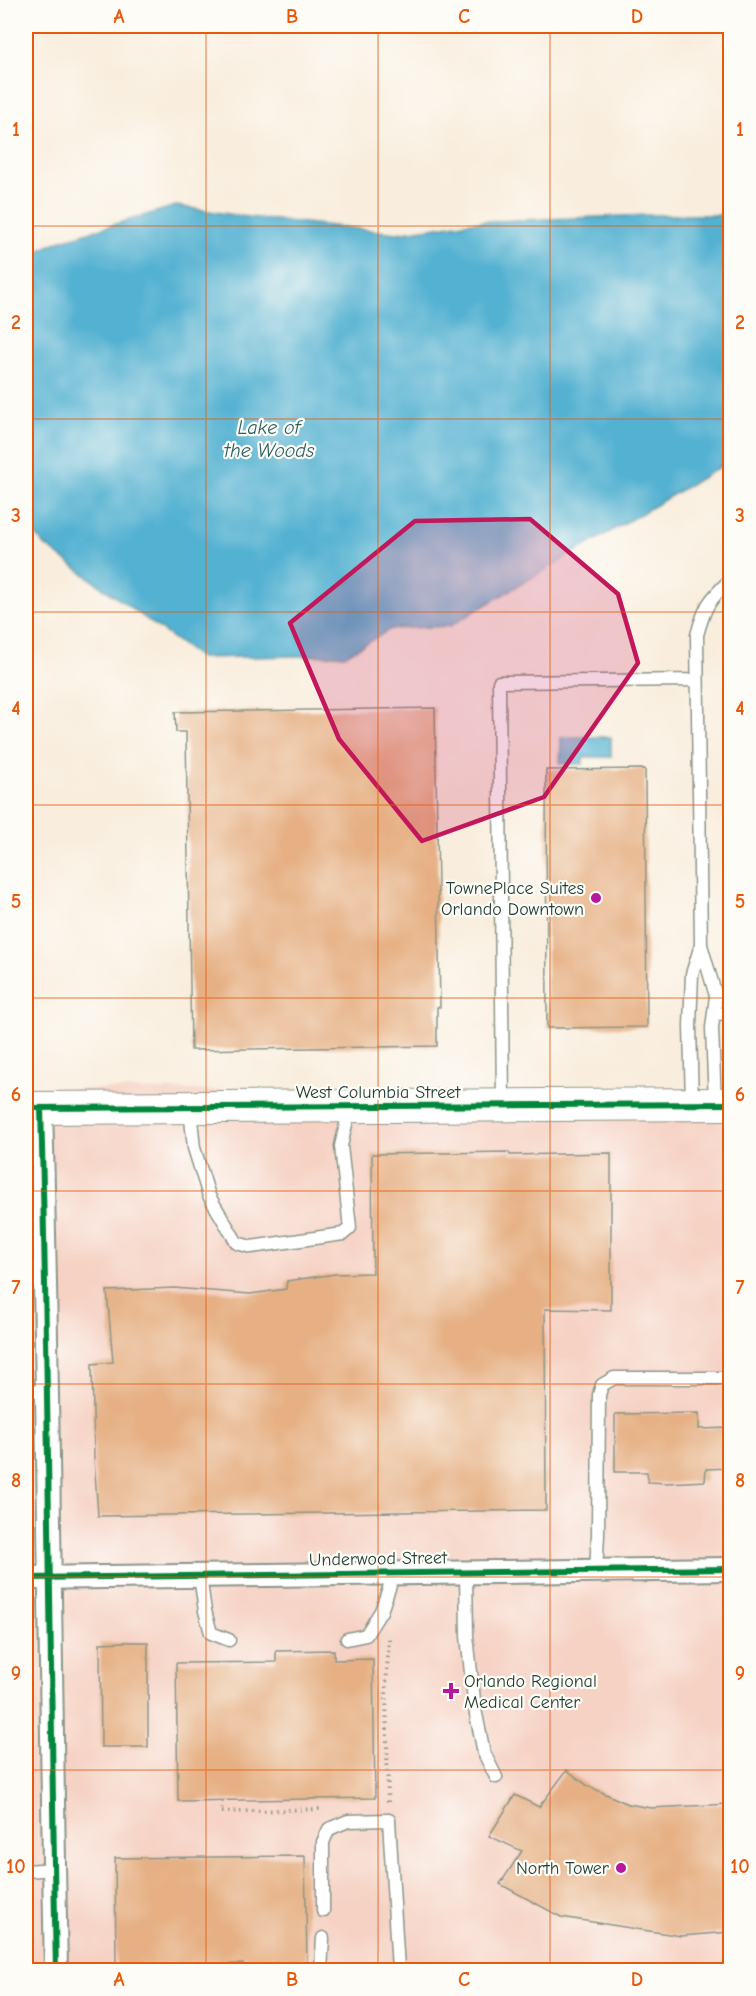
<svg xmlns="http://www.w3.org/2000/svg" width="756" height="1996" viewBox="0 0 756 1996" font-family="'Comic Neue',sans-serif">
<rect width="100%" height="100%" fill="#fdfcf7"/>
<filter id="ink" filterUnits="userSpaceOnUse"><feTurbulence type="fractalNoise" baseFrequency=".0167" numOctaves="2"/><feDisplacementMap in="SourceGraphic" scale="12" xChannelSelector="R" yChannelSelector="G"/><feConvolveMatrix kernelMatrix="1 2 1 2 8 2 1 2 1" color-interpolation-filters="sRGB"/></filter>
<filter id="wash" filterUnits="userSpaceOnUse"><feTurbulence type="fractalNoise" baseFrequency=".008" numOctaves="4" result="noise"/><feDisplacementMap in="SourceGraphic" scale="24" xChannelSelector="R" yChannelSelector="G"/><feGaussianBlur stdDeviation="1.35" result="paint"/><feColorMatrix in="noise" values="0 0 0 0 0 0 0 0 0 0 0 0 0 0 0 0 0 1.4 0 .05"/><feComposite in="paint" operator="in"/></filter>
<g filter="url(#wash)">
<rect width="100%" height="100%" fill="#f9eede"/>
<path fill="#f6d2c4" d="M26 1088 730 1097V1970H26Z"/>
<path fill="#53b1d1" stroke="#397782" stroke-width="1.5" d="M176 206 248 217 397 233 471 222 652 215H730V461L450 626 391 629 346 655 200 658 43 544 26 522V257L59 241Z
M561 737H611V757H583V764H560Z"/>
<g id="blocks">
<path fill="#e6b084" d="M435 708 440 1007H437V1046L191 1050 186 732H176L175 712Z
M645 769 647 1027 547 1028 546 770Z
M509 1152 510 1155 611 1153V1310L545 1309 546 1510 98 1516 94 1458 92 1364 113 1362 107 1291 174 1288 250 1294 286 1289 287 1281 335 1274 373 1273 372 1154Z
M699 1413V1429L730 1428V1468L706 1469 705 1481 667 1483 648 1482 647 1472H615V1414Z
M125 1642H148V1747H101L100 1643Z
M334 1650V1660L373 1659 375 1798 178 1801 176 1663 276 1662V1651Z
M567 1770 588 1786 628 1804 651 1808 730 1804V1932L681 1936 561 1917 500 1884 522 1851 489 1836 515 1795 539 1807Z
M305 1856 307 1962 275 1963V1970H243V1964L116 1966 115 1858Z"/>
</g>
</g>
<g filter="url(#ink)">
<use href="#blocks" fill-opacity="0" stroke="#8c9689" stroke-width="1.5"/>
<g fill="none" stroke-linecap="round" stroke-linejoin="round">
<g stroke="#8c9689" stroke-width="15">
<path id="lane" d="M701 945 716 996 712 1028 715 1103
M715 1014 730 1013
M692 1103 690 1026 692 974 701 945 697 635C705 606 708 601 730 580
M503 1104 499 682 697 680
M190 1109 194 1148 209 1196 237 1243 251 1247 343 1234 350 1228 341 1146 350 1107
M26 1391 47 1392
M596 1571 598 1535 599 1395 602 1385 614 1378H730
M466 1573 467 1636 475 1709 484 1753 496 1777
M200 1576 205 1611 211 1633 229 1640
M347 1639 366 1635 381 1611 394 1574
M26 1871 54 1869
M323 1911V1842L329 1829 348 1821 389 1820 398 1970
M321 1970 323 1938"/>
</g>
<g stroke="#8c9689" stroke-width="26">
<path id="street" d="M41 1108C49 1396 50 1683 56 1970
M26 1578 730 1569"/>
</g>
<g stroke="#8c9689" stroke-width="34">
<path id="secondary" d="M26 1108 730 1104"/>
</g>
<path stroke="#8c9689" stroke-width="4" stroke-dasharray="1.5 4.5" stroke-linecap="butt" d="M222 1801 221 1812 322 1809
M388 1802 386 1686 389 1638"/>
<use href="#lane" stroke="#fff" stroke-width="12"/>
<use href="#street" stroke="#fff" stroke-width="22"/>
<use href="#secondary" stroke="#fff" stroke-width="32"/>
<g stroke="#fdfcf7" stroke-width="10">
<path id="cycleway" d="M26 1108 730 1104
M41 1108C49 1396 50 1683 56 1970
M26 1578 730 1569"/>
</g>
<use href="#cycleway" stroke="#00873e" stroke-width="6"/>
</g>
</g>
<path fill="#c2185b" fill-opacity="0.2" stroke="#c2185b" stroke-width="4.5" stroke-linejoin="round" d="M530 519 618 594 638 663 544 797 422 841 339 739 290 623 415 521Z"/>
<path fill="none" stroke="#e8590c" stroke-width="1.5" stroke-opacity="0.55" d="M206 26V1970M378 26V1970M550 26V1970M26 226H730M26 419H730M26 612H730M26 805H730M26 998H730M26 1191H730M26 1384H730M26 1577H730M26 1770H730"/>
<g fill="#b5179e" stroke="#fdfcf7" stroke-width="2">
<circle cx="596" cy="898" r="6"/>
<path d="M448 1682h6v6h6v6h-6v6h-6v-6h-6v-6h6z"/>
<circle cx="621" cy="1868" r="6"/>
</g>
<g text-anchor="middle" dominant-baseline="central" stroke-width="4.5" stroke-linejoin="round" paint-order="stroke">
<g font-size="18" fill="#1f3d34" stroke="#fdfcf7" text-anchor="end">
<text x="584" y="888">TownePlace Suites<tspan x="584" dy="21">Orlando Downtown</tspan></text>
<text x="464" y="1681" text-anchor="start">Orlando Regional<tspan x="464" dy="21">Medical Center</tspan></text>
<text x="609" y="1868">North Tower</text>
</g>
<g font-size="18" fill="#1f3d34" stroke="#fdfcf7">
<text x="378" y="1092">West Columbia Street</text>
<text transform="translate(378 1559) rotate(-1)">Underwood Street</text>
</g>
<g font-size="20" font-style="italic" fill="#2f6063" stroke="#fdfcf7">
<text x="269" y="427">Lake of<tspan x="269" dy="23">the Woods</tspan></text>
</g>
</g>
<rect width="756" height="1996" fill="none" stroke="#fdfcf7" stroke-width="66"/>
<rect x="33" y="33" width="690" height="1930" fill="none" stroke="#e8590c" stroke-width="2"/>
<g font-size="20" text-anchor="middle" font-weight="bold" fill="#e8590c">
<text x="119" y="23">A</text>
<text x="292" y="23">B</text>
<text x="464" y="23">C</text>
<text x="637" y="23">D</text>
<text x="16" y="136">1</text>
<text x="740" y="136">1</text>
<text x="16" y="329">2</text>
<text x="740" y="329">2</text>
<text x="16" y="522">3</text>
<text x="740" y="522">3</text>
<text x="16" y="715">4</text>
<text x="740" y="715">4</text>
<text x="16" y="908">5</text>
<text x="740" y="908">5</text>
<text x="16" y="1101">6</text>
<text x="740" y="1101">6</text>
<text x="16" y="1294">7</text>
<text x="740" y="1294">7</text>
<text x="16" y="1487">8</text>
<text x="740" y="1487">8</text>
<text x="16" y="1680">9</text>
<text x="740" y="1680">9</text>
<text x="16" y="1873">10</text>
<text x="740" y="1873">10</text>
<text x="119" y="1986">A</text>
<text x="292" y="1986">B</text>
<text x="464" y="1986">C</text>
<text x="637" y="1986">D</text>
</g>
</svg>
